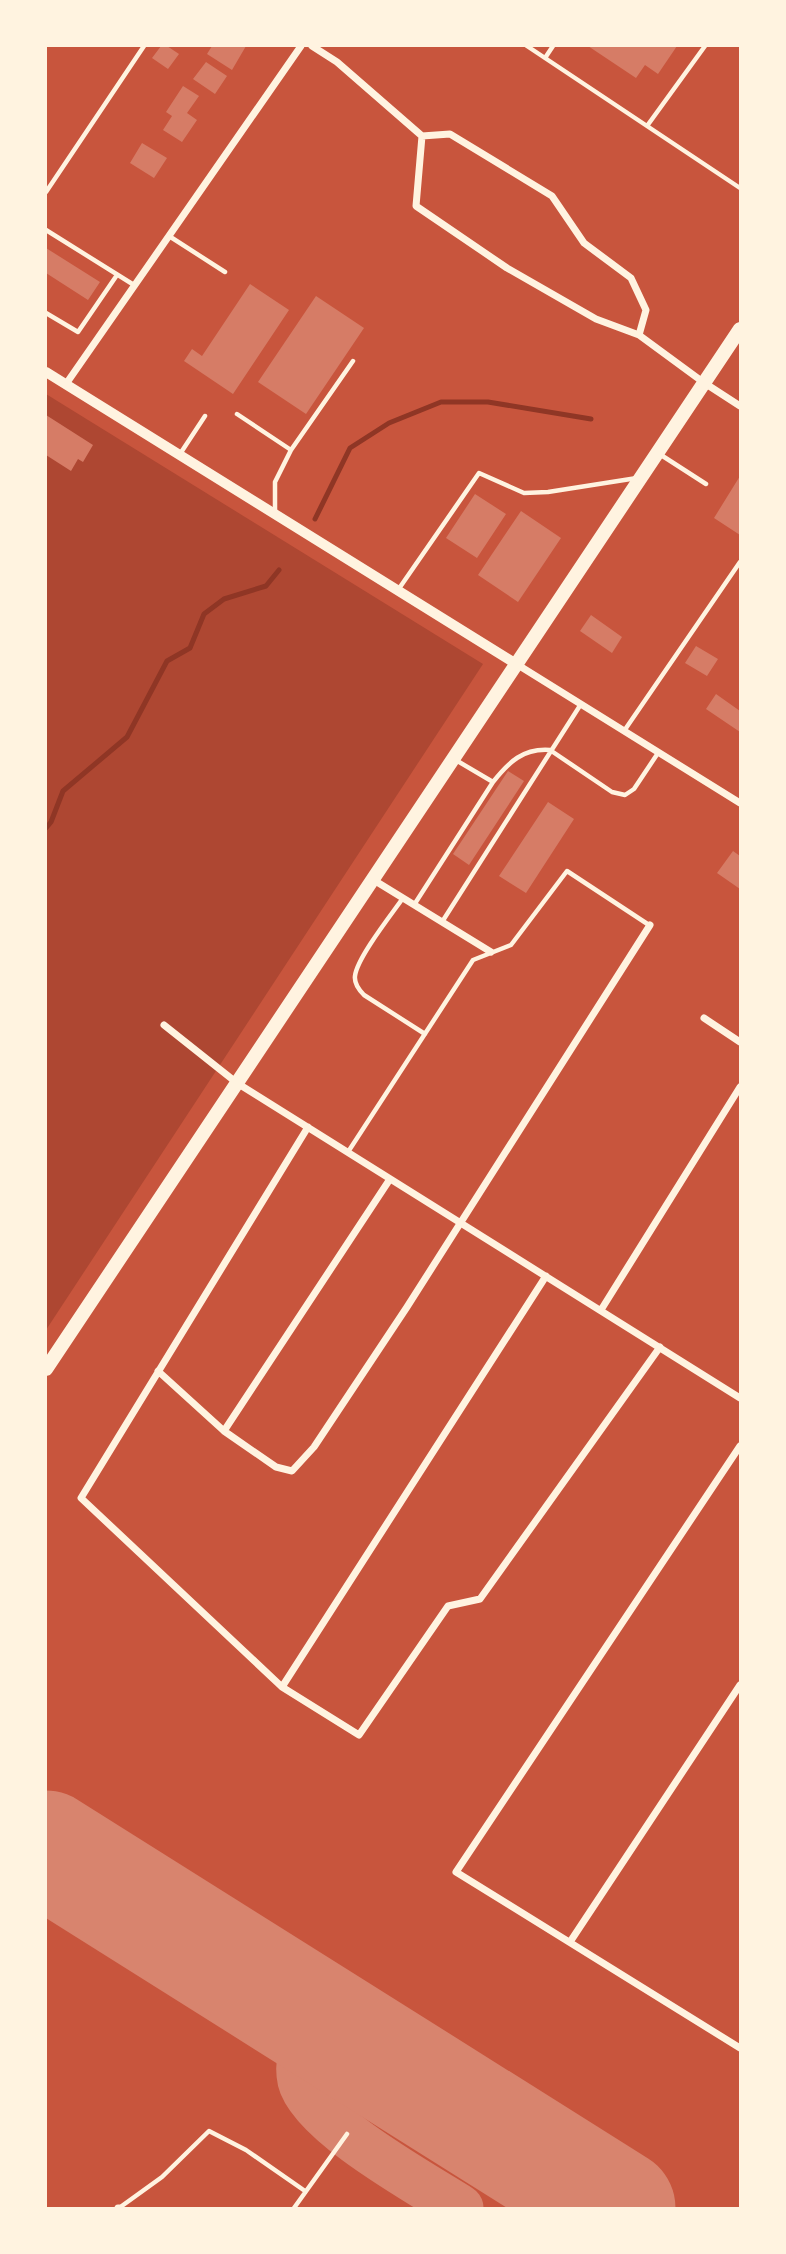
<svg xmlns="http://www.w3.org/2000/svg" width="786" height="2254" viewBox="0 0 786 2254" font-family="'DejaVu Sans',sans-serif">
<rect width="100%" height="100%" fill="#c8553d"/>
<path fill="#ae4732" d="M46 394 483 664 46 1330Z"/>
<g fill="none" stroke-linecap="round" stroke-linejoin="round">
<path stroke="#8f3625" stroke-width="5" d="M315 519 350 448 389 423 441 402H488L591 419
M46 828 51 822 63 791 127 737 167 661 190 648 204 614 224 599 266 586 279 570"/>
<path stroke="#d8846e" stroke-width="47" d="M315 2019C306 2039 296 2058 301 2081 311 2123 422 2184 460 2208"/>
<path stroke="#d8846e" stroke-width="117" d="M46 1849 617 2208"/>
</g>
<path fill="#d67c66" d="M161 46H167L179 54 168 69 152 58Z
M212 46H246L232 70 207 54Z
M588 46H677L658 74 645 65 636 78Z
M206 62 227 76 215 94 193 79Z
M183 86 199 96 187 113 197 120 182 142 163 130 172 116 166 112Z
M142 143 167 158 154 178 130 163Z
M46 248 100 282 88 300 46 273Z
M250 284 289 310 233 394 184 361 192 349 202 356Z
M316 296 364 328 306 414 258 382Z
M46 415 93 445 83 462 78 459 71 471 46 455Z
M740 476V535L714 518Z
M475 494 506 514 477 558 446 538Z
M521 511 561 538 518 602 478 575Z
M591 615 622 637 612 653 580 631Z
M696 646 718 659 707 676 685 663Z
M716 694 740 711V732L706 709Z
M508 771 524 781 469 865 453 854Z
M548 802 574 819 526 893 499 876Z
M733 851 740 856V889L717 873Z"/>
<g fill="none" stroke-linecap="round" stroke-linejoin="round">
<path stroke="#fff3e0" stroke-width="4.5" d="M527 46 740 188
M545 58 553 46
M647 126 705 46
M46 192 144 46
M46 230 134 285
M169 236 225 272
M46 313 78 332 117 275
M237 414 291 450 275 482V513
M291 450 353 361
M180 454 205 416
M661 455 706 484
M398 590 479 473 524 493 548 492 637 478
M624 731 740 562
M454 759 493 782C509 762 523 748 550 750L612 792 625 795 634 789 658 753
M403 898C391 915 357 958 355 976 354 984 359 990 364 995L425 1034
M414 905 493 782
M442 922 581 704
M348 1152 473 960 511 945 567 871 649 925
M119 2208 162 2177 209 2131 246 2150 305 2191
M294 2208 347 2134"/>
<path stroke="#fff3e0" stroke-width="7" d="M312 46 337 62 422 136 416 206 507 268 596 319 639 335 703 382 740 406
M422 136 450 134 552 196 584 243 631 278 646 310 639 335
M66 384 301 46
M518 665 740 803
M372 879 491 952
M704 1018 740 1042
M164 1025 237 1083 740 1398
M308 1127 81 1498 282 1687 359 1735 448 1606 480 1599 660 1347
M601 1310 740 1087
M158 1371 224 1431 276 1467 292 1471 314 1447 407 1307 650 925
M224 1431 390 1179
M740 1446 456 1872 740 2048
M282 1687 546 1276
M570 1942 740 1685
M118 2208H119"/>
<path stroke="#fff3e0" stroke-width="10" d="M46 372 518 665"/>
<path stroke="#fff3e0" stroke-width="14" d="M46 1369 740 329"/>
</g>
<rect width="786" height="2254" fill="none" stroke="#fff3e0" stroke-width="94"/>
</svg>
